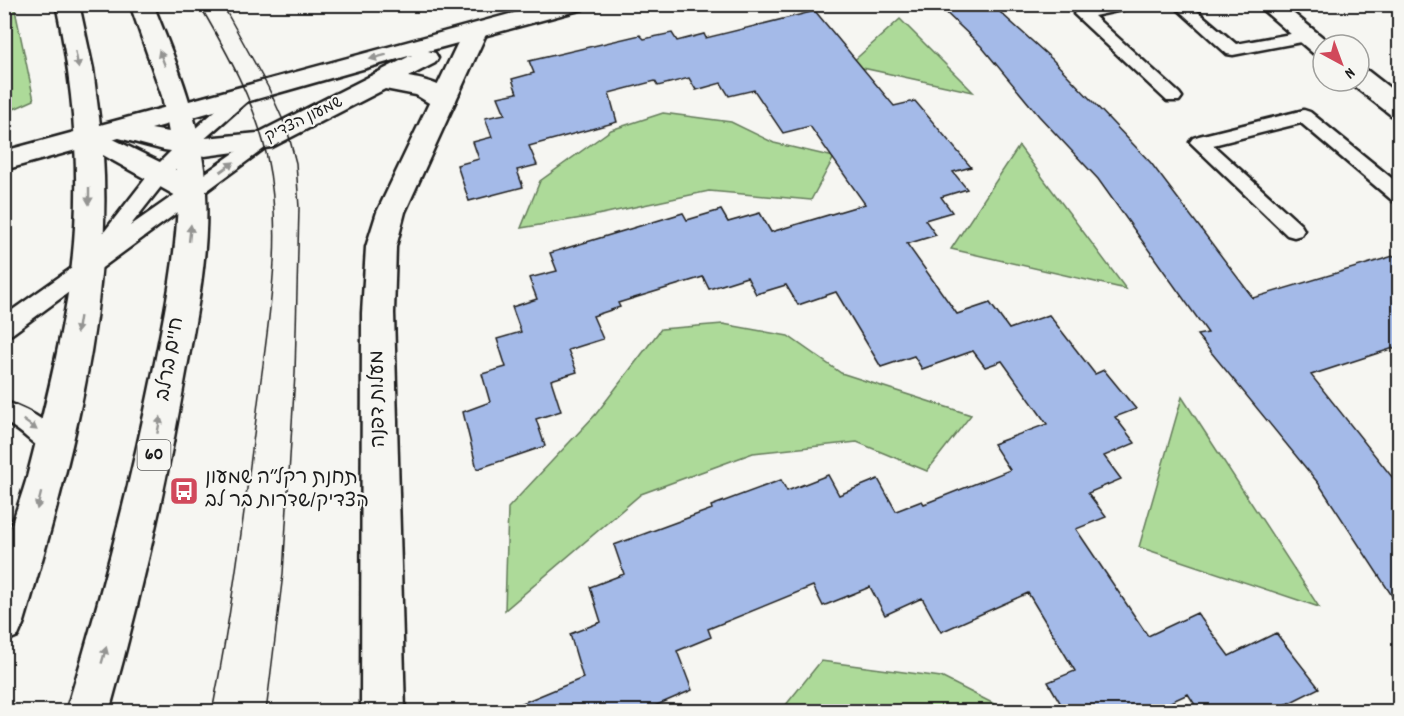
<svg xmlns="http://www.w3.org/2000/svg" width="1404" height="716" viewBox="0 0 1404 716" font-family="Dekko,'Playpen Sans Hebrew',sans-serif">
<rect width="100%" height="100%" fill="#f6f6f2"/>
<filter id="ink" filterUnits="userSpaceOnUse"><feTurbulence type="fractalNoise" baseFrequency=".0167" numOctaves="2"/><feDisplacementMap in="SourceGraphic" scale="12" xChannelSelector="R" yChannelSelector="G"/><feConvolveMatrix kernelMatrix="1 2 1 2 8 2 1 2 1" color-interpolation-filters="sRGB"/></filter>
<g filter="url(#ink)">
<path fill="#adda99" stroke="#647b5a" stroke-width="1.5" d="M4 5H14L34 100 14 109 5 93Z
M900 19 973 92 849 65Z
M663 113 731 122 774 143 834 157 811 200 709 191 588 217 521 228 540 181 611 130Z
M1019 146 1126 289 951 249Z
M723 324 788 336 841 373 971 415 927 471 857 442 753 453 641 494 505 610 508 508 596 414 661 329Z
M1182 397 1319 607 1139 547Z
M821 661 941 677 1008 711H781Z"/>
<path fill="#a4bae8" stroke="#1c1c1c" stroke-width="1.5" d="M937 4H991L1052 59 1151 163 1253 298 1400 254V346L1311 375 1400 487V608L1319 484 1197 335 1208 333 1098 179 1039 116 981 46Z
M815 11 894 106 915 101 971 167 953 172 967 189 941 197 952 212 925 220 936 235 907 244 957 314 990 303 1009 329 1049 315 1095 374 1104 370 1136 409 1115 417 1135 443 1104 456 1121 479 1088 493 1106 517 1076 529 1148 636 1197 613 1229 656 1276 633 1319 688 1273 711H1199L1188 694 1151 711H1065L1048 682 1075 671 1028 593 941 632 922 598 885 615 870 587 823 606 813 586 708 629 711 637 677 651 692 690 643 711H503L583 678 570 634 601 622 590 587 624 574 614 545 712 509 711 506 781 480 787 491 828 475 839 495 878 479 896 511 922 501 924 504 1010 470 993 444 1047 424 1002 361 985 367 973 351 922 369 914 356 881 367 836 292 798 305 786 285 756 294 747 277 709 289 703 277 618 303 620 307 593 316 603 339 568 350 577 372 551 380 561 411 536 419 545 446 477 469 463 412 490 402 482 374 506 367 497 339 521 332 512 307 537 299 529 278 557 271 550 253 683 213 687 220 721 210 728 222 760 213 771 232 865 204 810 126 783 133 754 90 729 96 721 83 696 90 689 78 658 86 655 81 609 93 617 122 529 146 537 165 517 170 523 187 469 201 457 165 479 159 473 142 492 137 485 118 505 114 498 97 517 93 512 79 534 73 529 61 640 35 644 39 672 33 677 41 704 34 706 38Z"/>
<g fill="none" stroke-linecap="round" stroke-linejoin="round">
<g stroke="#1c1c1c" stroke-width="5">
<path id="service" d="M515 4H531L540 16 532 21 526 19Z
M1105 4H1137L1136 7 1094 16 1179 93 1182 97 1179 101H1167L1074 14 1076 11Z
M1172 4H1189L1236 44 1307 31 1315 36 1307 41 1233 55 1227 54Z
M246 87 252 89 255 93 252 97 193 149 167 179 130 226 257 137 263 135 269 137 272 141 269 145 12 334 4 337V316L93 253 91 250 94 245 153 169 181 141 240 89Z
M1304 110 1310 112 1400 185V203L1393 201 1301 123 1213 145 1301 225 1304 230 1301 235 1294 237 1287 235 1190 142 1193 138 1199 136Z
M4 401C26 409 55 423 65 444L62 452 53 455C34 448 23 430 4 422Z"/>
</g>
<g stroke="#1c1c1c" stroke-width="5">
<path id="minor" d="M475 25 483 27 487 32 405 212 396 247 394 313 405 712H361L362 313 366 247 377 212 463 32 467 27Z"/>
</g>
<g stroke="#1c1c1c" stroke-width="5">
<path id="tertiary" d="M547 4H586L583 9 428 51 435 53 438 58 435 63 408 77C425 80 446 84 456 100L452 106 443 108 434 106 416 95 385 89 272 147 205 156 164 150 119 138 4 170V151ZM412 55 258 133 205 138 151 129Z
M1256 4H1282L1332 45H1323V56L1314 54Z
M1359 69 1368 71 1400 96V117L1391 115 1350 83 1349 81H1359Z"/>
</g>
<g stroke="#1c1c1c" stroke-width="5">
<path id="trunk" d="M56 4H79L93 69 101 133 176 170 162 96 130 4H153C174 57 197 111 204 169 212 235 199 302 187 367 167 483 141 598 109 712H66C100 601 129 490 152 377 164 317 177 257 178 197L103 155C113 312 68 473 24 622L18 636 4 642C4 614 1 583 4 555 8 531 19 505 26 481 40 427 54 372 64 317 84 213 78 107 56 4Z"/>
</g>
<use href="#service" fill="#f6f6f2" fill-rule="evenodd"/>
<use href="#minor" fill="#f6f6f2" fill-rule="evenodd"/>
<use href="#tertiary" fill="#f6f6f2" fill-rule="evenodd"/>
<use href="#trunk" fill="#f6f6f2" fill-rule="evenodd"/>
<path stroke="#1c1c1c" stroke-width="1.5" d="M199 4C227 52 255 102 267 157 285 241 267 327 257 411 244 512 232 612 212 712
M222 4 268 87 287 129 296 163 299 208 295 374 283 574 266 712"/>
</g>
<defs><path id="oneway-solid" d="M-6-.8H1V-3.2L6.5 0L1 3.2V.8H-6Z" transform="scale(1.5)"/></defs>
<g fill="#949492">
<use href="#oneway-solid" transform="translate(378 57) rotate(165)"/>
<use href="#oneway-solid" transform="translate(162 58) rotate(-111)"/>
<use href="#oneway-solid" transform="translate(77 60) rotate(80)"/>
<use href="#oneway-solid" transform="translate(227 167) rotate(-36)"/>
<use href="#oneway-solid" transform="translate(89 196) rotate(90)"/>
<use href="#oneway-solid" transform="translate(190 233) rotate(-84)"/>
<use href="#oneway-solid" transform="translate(78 325) rotate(99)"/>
<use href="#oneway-solid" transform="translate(30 425) rotate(36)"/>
<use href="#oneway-solid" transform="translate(159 425) rotate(-79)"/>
<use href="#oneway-solid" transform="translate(39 501) rotate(104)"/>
<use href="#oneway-solid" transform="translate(104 655) rotate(-74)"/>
</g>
</g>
<defs>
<g id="bus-square" transform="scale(1.5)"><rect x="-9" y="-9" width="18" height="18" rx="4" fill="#d1495b" stroke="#f6f6f2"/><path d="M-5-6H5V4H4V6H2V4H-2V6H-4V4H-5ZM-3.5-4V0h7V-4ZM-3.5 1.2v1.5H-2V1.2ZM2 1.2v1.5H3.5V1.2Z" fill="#fff"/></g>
</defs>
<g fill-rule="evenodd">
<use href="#bus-square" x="184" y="491"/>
</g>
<g text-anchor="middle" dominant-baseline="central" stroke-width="4.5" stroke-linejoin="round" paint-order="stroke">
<g font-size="16" fill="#1c1c1c" stroke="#f6f6f2">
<text transform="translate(304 120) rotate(-26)">שמעון הצדיק</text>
</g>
<rect fill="#f6f6f2" stroke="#5d5d5c" stroke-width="1.5" x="137.5" y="440" width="33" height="30" rx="4.5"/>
<g font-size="18" font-weight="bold" fill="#1c1c1c">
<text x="154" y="455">60</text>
</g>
<g font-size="20" fill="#1c1c1c" stroke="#f6f6f2">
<text transform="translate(171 359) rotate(-80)">חיים ברלב</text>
<text transform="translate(379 399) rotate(-91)">מעלות דפנה</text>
</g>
<g font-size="20" fill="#1c1c1c" stroke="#f6f6f2" text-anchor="start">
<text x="205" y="479">תחנת רקל״ה שמעון<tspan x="205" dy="23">הצדיק/שדרות בר לב</tspan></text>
</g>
</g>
<rect width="1404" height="716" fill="none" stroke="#f6f6f2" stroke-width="24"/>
<rect x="12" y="12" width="1380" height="692" fill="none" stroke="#1c1c1c" stroke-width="2" filter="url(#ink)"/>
<g transform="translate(1341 63) rotate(139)"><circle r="28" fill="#f6f6f2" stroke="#9f9f9c" stroke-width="1.5"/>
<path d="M0-4.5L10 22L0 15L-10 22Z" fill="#d1495b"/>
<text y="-9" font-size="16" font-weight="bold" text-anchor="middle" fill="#1c1c1c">N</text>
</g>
</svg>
